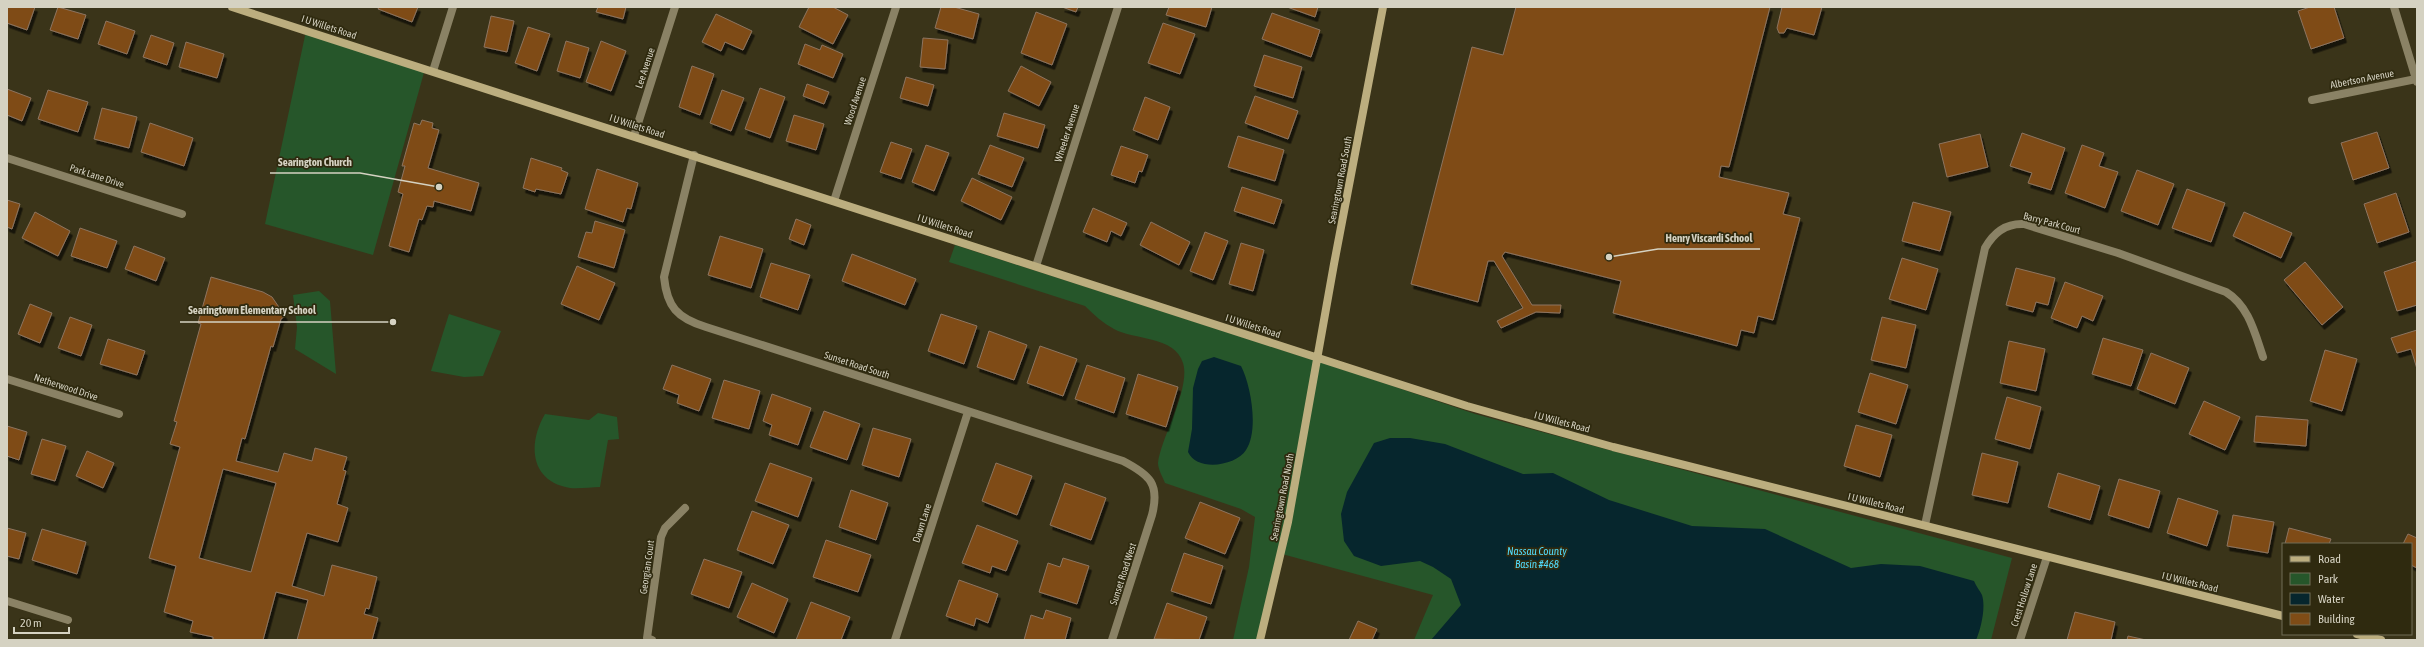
<svg xmlns="http://www.w3.org/2000/svg" width="2424" height="647" viewBox="0 0 2424 647" font-family="'Asap Condensed',sans-serif">
<defs>
<filter id="shadow"><feDropShadow dx="2.5" dy="4.5" stdDeviation="0" flood-color="#0009"/></filter>
</defs>
<rect width="100%" height="100%" fill="#3a3419"/>
<path fill="#26562a" d="M306 31 425 69 373 255 265 224Z
M955 245 1372 379 1475 414 2012 558 1991 640H1414L1433 595 1282 554 1260 640H1233L1249 567 1255 517 1241 509 1165 483C1163 478 1158 469 1158 463 1161 437 1191 388 1183 363 1175 336 1134 340 1114 329 1103 323 1094 315 1085 306L949 262Z
M319 291 330 301 336 374 295 349 297 327 293 295Z
M449 314 501 331 483 376 464 377 431 371Z
M598 413 617 417 619 439 608 440 600 487C591 487 579 489 570 488 529 481 528 443 545 414L589 420Z"/>
<path fill="#06262d" d="M1214 357 1241 366C1251 385 1259 431 1246 450 1236 466 1197 472 1188 452L1192 429 1193 388 1198 369 1202 361Z
M1390 438H1410L1445 444 1523 474 1553 473 1609 500 1692 526 1765 529 1851 568 1881 564 1920 566 1974 581C1976 586 1980 591 1982 595 1986 607 1981 629 1976 640H1431L1461 605 1451 579 1433 567 1420 561 1381 566 1354 556 1344 541 1341 514 1347 492 1374 443Z"/>
<path fill="#7f4c16" stroke="#8d7460" fill-rule="evenodd" filter="url(#shadow)" d="M7 7H35L27 30 7 23Z
M58 7 86 15 78 39 50 30Z
M379 7H418L412 22 378 9Z
M598 7H626L623 19 596 12Z
M809 7H833L848 15 833 44 799 27Z
M941 7H954L979 14 973 39 935 28Z
M1062 7H1078L1076 12Z
M1169 7H1212L1206 27 1166 15Z
M1287 7H1318L1315 17Z
M1516 7H1770L1729 167 1721 166 1719 177 1789 193 1783 214 1800 218 1773 320 1758 316 1754 333 1741 330 1737 346 1613 313 1621 281 1505 252 1502 256 1532 305H1561L1560 313 1536 312 1501 328 1497 321 1523 308 1494 261H1488L1478 302 1411 284 1472 47 1503 55Z
M1782 7H1822L1814 35 1787 28 1784 33H1779L1777 28Z
M2310 7H2334L2344 38 2311 49 2298 11Z
M1036 12 1067 24 1052 65 1021 53Z
M1272 13 1320 30 1311 57 1262 39Z
M716 14 752 31 743 50 725 42 721 51 702 42Z
M491 16 514 21 507 52 484 47Z
M106 21 135 31 127 54 98 44Z
M1163 23 1195 34 1180 74 1148 63Z
M528 27 550 34 537 71 515 63Z
M151 35 174 43 167 65 143 57Z
M923 38 948 40 945 69 920 67Z
M566 41 589 48 580 78 557 71Z
M601 41 626 51 611 91 586 82Z
M186 42 224 54 217 78 179 67Z
M805 44 820 50 822 45 843 54 833 78 798 64Z
M1264 55 1302 67 1293 98 1254 86Z
M692 66 714 74 700 115 679 107Z
M1021 66 1051 82 1039 106 1008 91Z
M906 77 934 85 928 106 900 98Z
M807 84 829 92 824 104 803 96Z
M760 88 785 97 770 138 745 129Z
M7 89 31 98 22 121 7 115Z
M48 90 88 102 78 132 38 119Z
M722 90 744 98 731 131 710 123Z
M1255 96 1298 111 1288 139 1245 123Z
M1145 97 1170 107 1158 140 1133 130Z
M102 108 137 117 129 148 94 139Z
M1004 113 1045 125 1038 148 997 136Z
M794 115 824 124 816 150 786 141Z
M422 120 433 123 432 128 439 130 428 168 479 183 471 211 434 201 433 207 427 206 422 220 419 219 409 252 389 246 403 194 398 192 405 166H402L414 123 420 125Z
M150 123 193 138 184 166 141 152Z
M2377 132 2389 168 2353 180 2341 143Z
M2022 133 2065 148 2051 190 2028 183 2032 173 2010 166Z
M1980 134 1988 167 1947 177 1939 144Z
M1238 136 1284 150 1275 181 1228 167Z
M891 142 912 149 901 179 880 172Z
M926 145 949 153 934 191 912 182Z
M990 145 1024 158 1012 187 978 174Z
M2082 145 2104 153 2099 166 2118 172 2105 208 2065 193Z
M1121 146 1148 155 1142 172 1139 171 1135 183 1111 175Z
M531 158 562 168 561 170 568 173 561 194 536 189 535 192 523 188Z
M597 169 638 183 631 209 627 208 623 222 585 209Z
M2137 170 2174 184 2158 225 2121 211Z
M972 178 1012 197 1001 220 961 201Z
M1242 187 1282 200 1274 224 1234 211Z
M2187 189 2225 203 2211 242 2172 228Z
M2396 193 2409 232 2377 243 2364 204Z
M7 200 20 204 12 229 7 227Z
M1913 202 1951 212 1940 251 1902 241Z
M1093 208 1127 223 1121 236 1111 231 1107 242 1083 232Z
M35 212 70 231 58 256 22 238Z
M2244 212 2292 233 2281 258 2233 236Z
M796 219 811 225 804 245 789 239Z
M595 221 625 230 614 268 578 257 586 232 592 233Z
M1151 222 1190 242 1179 265 1140 245Z
M80 228 117 241 107 268 71 256Z
M1205 232 1228 241 1213 280 1190 271Z
M720 236 763 249 751 288 708 275Z
M1241 243 1264 250 1253 291 1229 284Z
M134 246 165 258 156 281 125 269Z
M852 254 916 279 905 305 842 281Z
M1902 258 1938 269 1926 310 1889 299Z
M2417 261V305L2397 311 2384 272Z
M2305 262 2343 307 2322 325 2284 280Z
M771 263 810 275 798 310 760 297Z
M577 266 615 283 599 320 561 304Z
M2016 268 2055 278 2048 305 2036 302 2033 312 2006 305Z
M211 277 263 292 272 297 285 316 281 319 273 347 271 346 245 439 242 438 236 461 278 472 284 453 312 461 315 448 347 457 343 470 346 471 337 504 348 508 338 542 307 533 292 586 324 596 332 565 377 577 369 609 366 608 364 614 378 618 372 640H297L308 600 276 592 263 640H213V637L190 632 193 621 164 612 176 566 149 558 180 447 170 444 177 422 174 421 201 324 198 323ZM223 469 276 483 251 572 199 558Z
M2065 282 2103 296 2093 321 2082 316 2077 328 2051 318Z
M30 304 52 313 40 343 18 334Z
M941 314 977 326 964 364 928 351Z
M70 317 92 325 81 356 58 348Z
M1882 317 1916 325 1906 368 1871 360Z
M2417 330V369L2411 349 2397 353 2391 338Z
M989 331 1027 345 1014 380 977 367Z
M2103 338 2143 350 2131 386 2092 374Z
M108 339 145 351 137 375 100 364Z
M2009 341 2045 349 2036 391 2000 383Z
M1040 346 1077 359 1063 396 1027 383Z
M2325 350 2357 359 2342 411 2310 401Z
M2151 353 2189 368 2175 404 2137 389Z
M672 365 711 379 699 411 677 403 679 395 663 389Z
M1087 365 1125 378 1114 413 1075 399Z
M1870 373 1908 385 1896 424 1858 412Z
M1138 374 1178 387 1166 427 1126 414Z
M724 380 760 391 749 429 712 418Z
M772 394 811 408 798 445 769 435 772 425 763 421Z
M2007 397 2041 407 2030 449 1995 439Z
M2204 401 2240 417 2225 450 2189 434Z
M824 411 860 424 847 460 810 447Z
M2256 416 2308 420 2306 446 2254 442Z
M1856 425 1892 435 1880 477 1844 466Z
M7 426 27 432 19 460 7 456Z
M873 428 911 439 899 477 862 465Z
M42 439 66 446 55 481 31 474Z
M87 451 114 463 103 488 76 476Z
M1982 453 2018 462 2008 503 1972 495Z
M770 463 812 478 798 517 755 501Z
M996 463 1032 476 1017 515 982 501Z
M2058 473 2100 486 2090 520 2048 507Z
M2119 479 2160 491 2149 528 2108 515Z
M1065 483 1106 498 1091 540 1050 525Z
M851 490 888 503 876 540 839 527Z
M2178 498 2218 511 2207 546 2167 533Z
M1200 502 1240 518 1225 554 1185 538Z
M752 511 789 525 773 564 737 550Z
M2233 515 2274 522 2268 553 2227 546Z
M977 525 1018 541 1006 571 992 566 990 573 962 563Z
M7 528 26 533 19 559 7 556Z
M2289 528 2331 539 2329 544H2285Z
M42 529 86 542 77 574 32 560Z
M2408 534 2417 538V568L2411 565V544H2403Z
M826 540 871 555 858 592 813 577Z
M1184 553 1223 566 1211 604 1171 591Z
M1063 558 1089 566 1077 604 1039 592 1048 563 1060 567Z
M704 559 742 572 729 608 691 594Z
M959 580 998 594 988 623 976 618 974 626 946 616Z
M752 583 788 599 774 633 737 617Z
M811 602 850 617 841 640H796Z
M1167 603 1207 617 1199 640 1154 639Z
M1046 610 1071 618 1065 640H1024L1031 615 1043 619Z
M2075 612 2115 622 2111 640H2067Z
M1358 621 1377 629 1372 640H1349Z
M2128 636 2146 640H2127Z"/>
<g fill="none" stroke-linecap="round" stroke-linejoin="round">
<path stroke="#8a8265" stroke-width="8" d="M2394 7 2417 82
M433 71 453 7
M2312 100 2416 79
M634 136 675 7
M694 155 664 277C667 307 677 318 706 327L1123 461C1150 475 1160 484 1152 515L1112 640
M7 158 182 214
M834 201 896 7
M1036 266 1118 7
M7 379 119 414
M1925 525 1985 248C1994 232 2006 223 2024 224L2118 253 2226 292C2249 306 2255 334 2263 357
M7 601 68 620
M652 640 647 638 661 537 665 528 685 508
M895 640 968 412
M2020 640 2047 557"/>
<path stroke="#bcae7f" stroke-width="8" d="M232 7 1467 406 1613 447 2283 616
M2357 634 2381 640
M1260 640 1288 522 1334 264 1383 7"/>
</g>
<g text-anchor="middle" dominant-baseline="central" stroke-width="3.5" stroke-linejoin="round" paint-order="stroke">
<g font-size="10" fill="#d5d2c2" stroke="#2f2a0f">
<text transform="translate(329 27) rotate(18)">I U Willets Road</text>
<text transform="translate(645 68) rotate(-72)">Lee Avenue</text>
<text transform="translate(2362 79) rotate(-11)">Albertson Avenue</text>
<text transform="translate(855 101) rotate(-72)">Wood Avenue</text>
<text transform="translate(637 126) rotate(18)">I U Willets Road</text>
<text transform="translate(1067 133) rotate(-72)">Wheeler Avenue</text>
<text transform="translate(97 176) rotate(18)">Park Lane Drive</text>
<text transform="translate(1340 180) rotate(-79)">Searingtown Road South</text>
<text transform="translate(2052 223) rotate(15)">Barry Park Court</text>
<text transform="translate(945 226) rotate(18)">I U Willets Road</text>
<text transform="translate(1253 326) rotate(18)">I U Willets Road</text>
<text transform="translate(857 365) rotate(18)">Sunset Road South</text>
<text transform="translate(66 387) rotate(18)">Netherwood Drive</text>
<text transform="translate(1562 422) rotate(15)">I U Willets Road</text>
<text transform="translate(1282 497) rotate(-79)">Searingtown Road North</text>
<text transform="translate(1876 503) rotate(14)">I U Willets Road</text>
<text transform="translate(922 523) rotate(-72)">Dawn Lane</text>
<text transform="translate(647 567) rotate(-82)">Georgian Court</text>
<text transform="translate(1123 574) rotate(-72)">Sunset Road West</text>
<text transform="translate(2190 582) rotate(14)">I U Willets Road</text>
<text transform="translate(2024 595) rotate(-72)">Crest Hollow Lane</text>
</g>
<g font-size="11" font-style="italic" fill="#50dbfc" stroke="#2f2a0f">
<text x="1537" y="551">Nassau County<tspan x="1537" dy="13">Basin #468</tspan></text>
</g>
</g>
<path fill="none" stroke="#d5d2c2" stroke-width="1.5" d="M439 187L360 173H270M1609 257L1658 249H1760M393 322L323 322H180"/>
<g fill="#d5d2c2" stroke="#2f2a0f" stroke-width="1.5">
<circle cx="439" cy="187" r="4"/>
<circle cx="1609" cy="257" r="4"/>
<circle cx="393" cy="322" r="4"/>
</g>
<g font-size="11" text-anchor="middle" font-weight="bold" fill="#d5d2c2" stroke="#2f2a0f" stroke-width="3.5" stroke-linejoin="round" paint-order="stroke">
<text x="315" y="166">Searington Church</text>
<text x="1709" y="242">Henry Viscardi School</text>
<text x="252" y="314">Searingtown Elementary School</text>
</g>
<rect width="2424" height="647" fill="none" stroke="#d5d2c2" stroke-width="16"/>
<rect x="2282" y="543" width="130" height="92" fill="#2f2a0f" stroke="#716d57"/>
<rect x="2290" y="556" width="20" height="6" fill="#bcae7f" stroke="#716d57"/>
<text x="2318" y="563" font-size="12" fill="#d5d2c2">Road</text>
<rect x="2290" y="573" width="20" height="12" fill="#26562a" stroke="#716d57"/>
<text x="2318" y="583" font-size="12" fill="#d5d2c2">Park</text>
<rect x="2290" y="593" width="20" height="12" fill="#06262d" stroke="#716d57"/>
<text x="2318" y="603" font-size="12" fill="#d5d2c2">Water</text>
<rect x="2290" y="613" width="20" height="12" fill="#7f4c16" stroke="#716d57"/>
<text x="2318" y="623" font-size="12" fill="#d5d2c2">Building</text>
<path d="M14 627v6h55v-6" fill="none" stroke="#d5d2c2" stroke-width="2"/>
<text x="20" y="627" font-size="12" fill="#d5d2c2" stroke="#2f2a0f" stroke-width="3" paint-order="stroke">20 m</text>
</svg>
